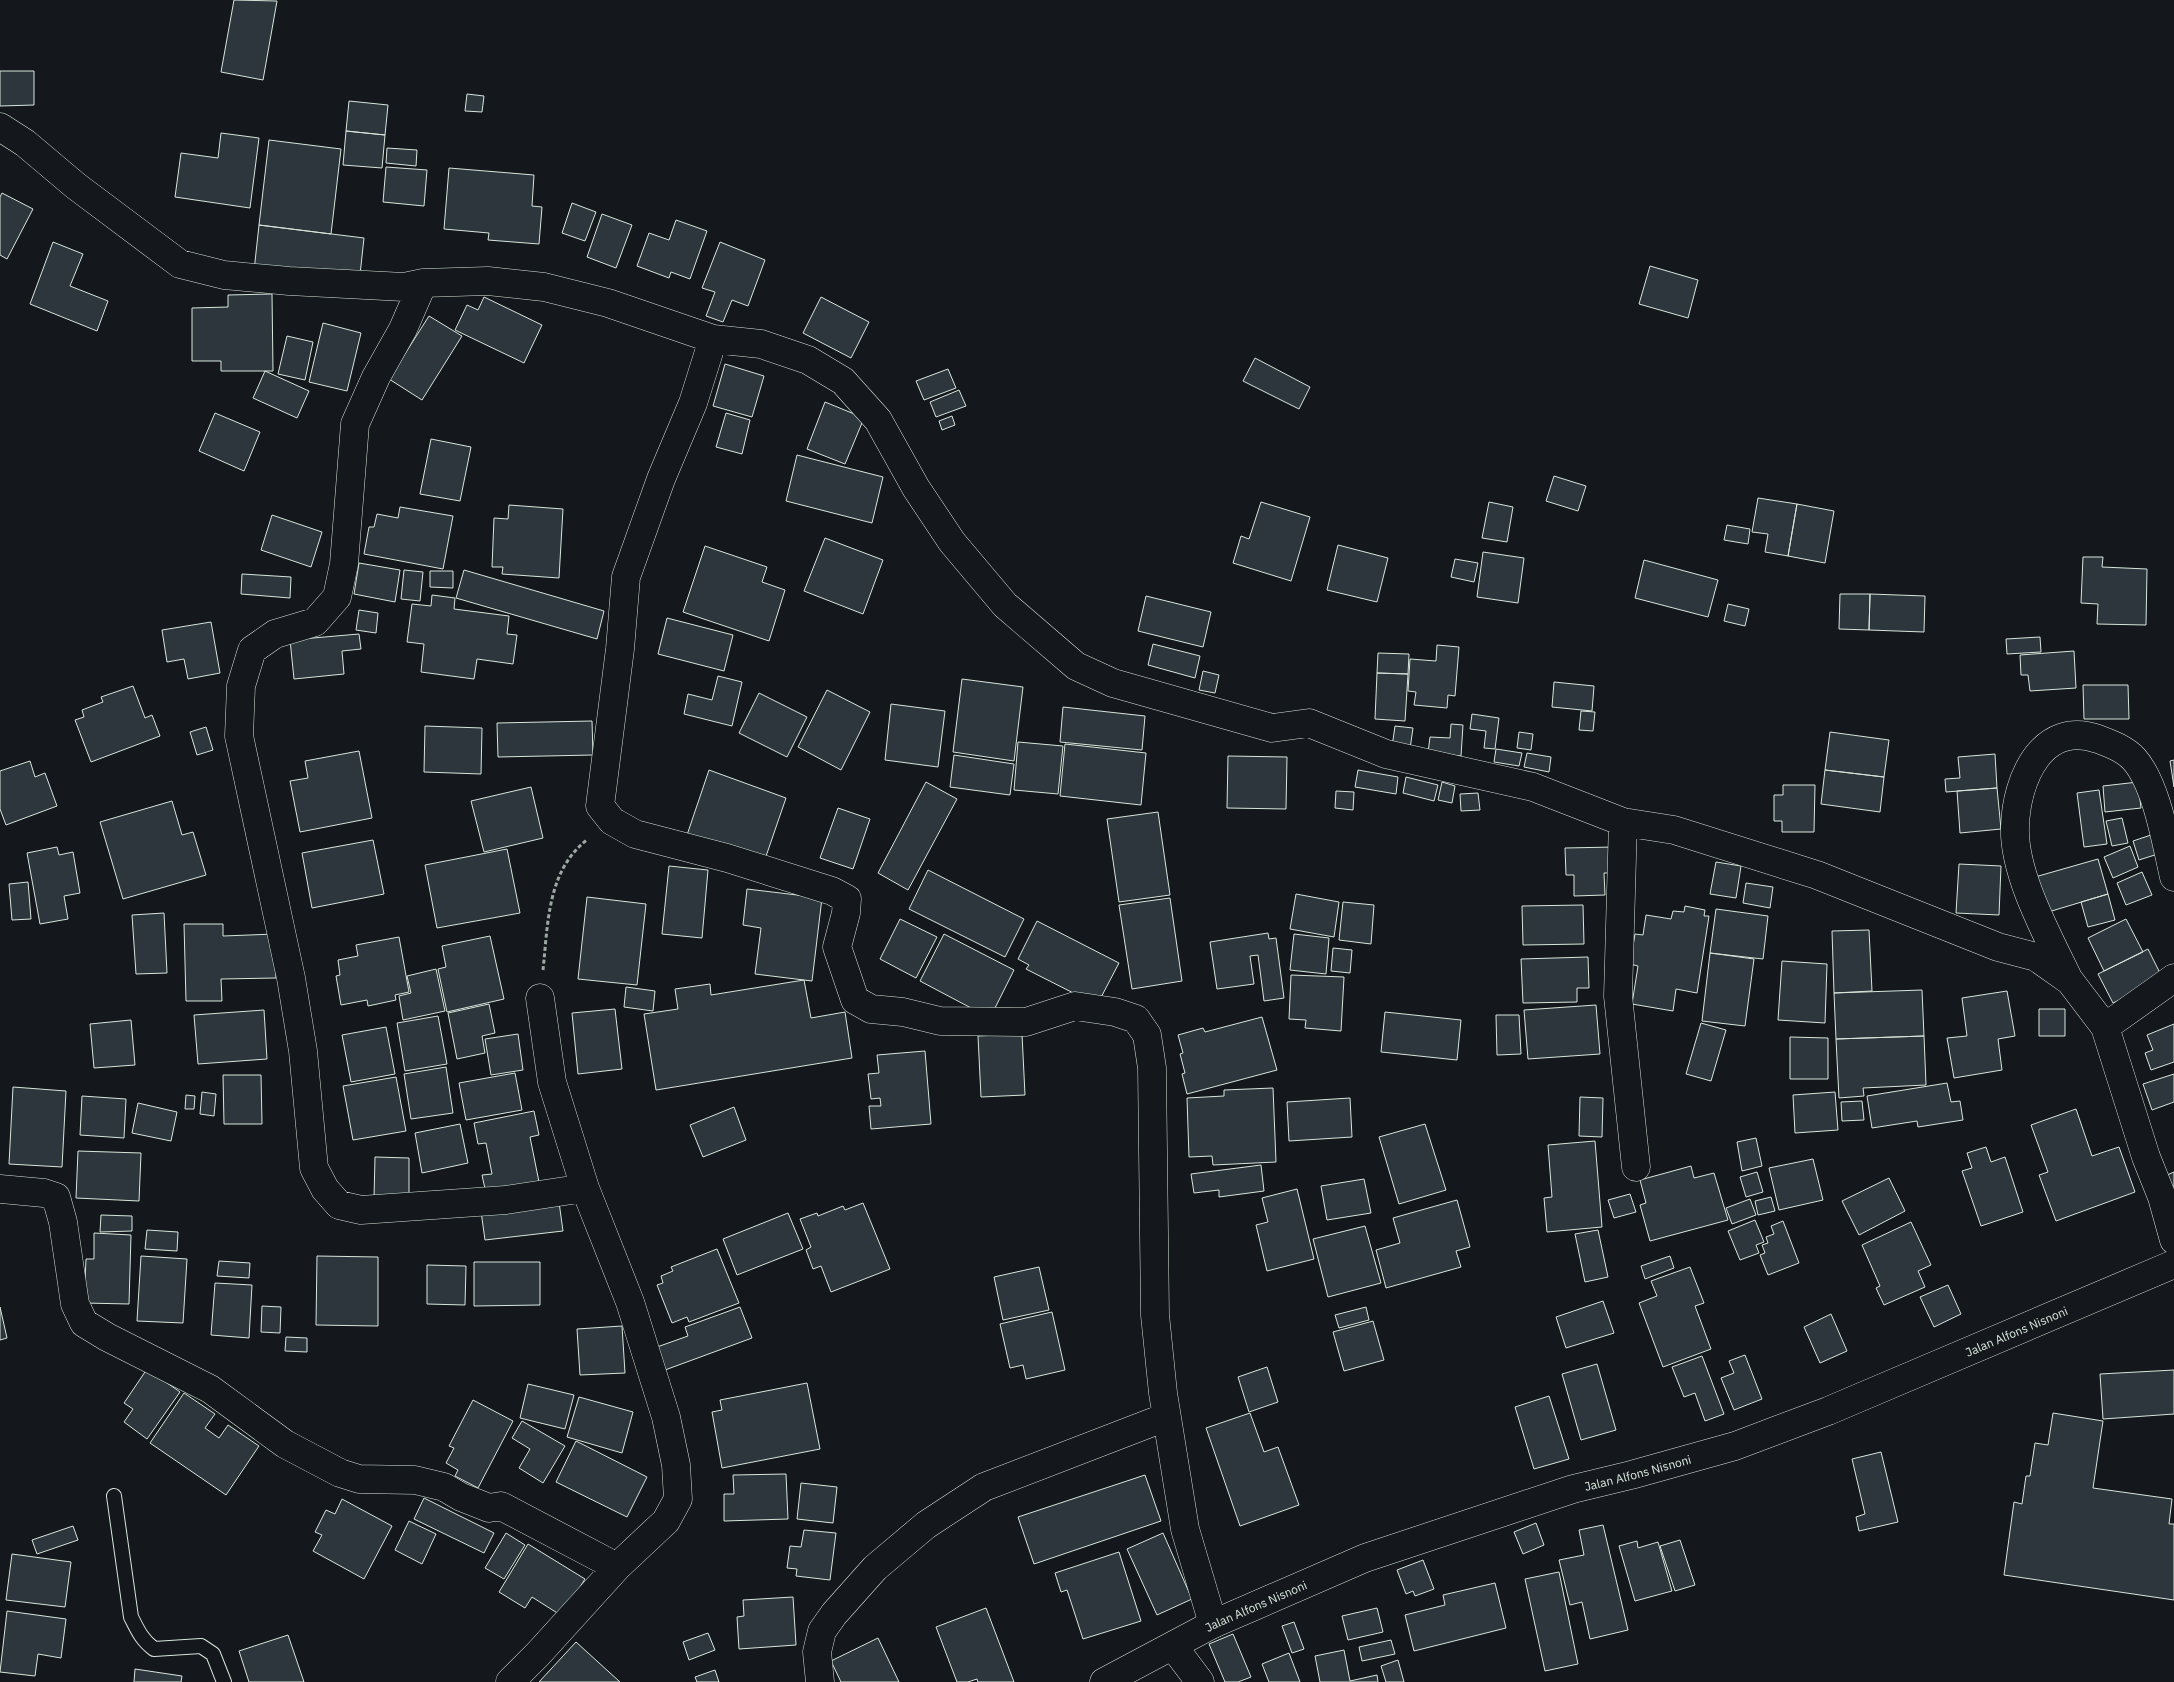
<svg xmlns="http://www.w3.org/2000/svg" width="2174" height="1682" viewBox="0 0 2174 1682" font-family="'IBM Plex Sans',sans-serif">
<rect width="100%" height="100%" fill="#14181c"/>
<path fill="#2c363c" stroke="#d8e6dc" d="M234 0 277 1 263 80 221 72Z
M0 71H34V105L0 106Z
M467 94 484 96 482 112 465 111Z
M349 101 388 105 385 135 346 131Z
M346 131 385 135 382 168 343 165Z
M221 133 259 138 250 208 175 197 181 153 218 158Z
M269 140 341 149 331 234 259 225Z
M387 148 417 150 416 166 386 163Z
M386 167 427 170 424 206 383 202Z
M449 168 534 175 532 206 542 207 539 244 488 240 489 233 444 229Z
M2 193 33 209 7 259 0 255V197Z
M572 203 596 212 585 241 562 233Z
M602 214 632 225 616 268 587 257Z
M676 220 707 231 690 279 671 272 669 278 637 266 649 233 669 240Z
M259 225 364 238 359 284 254 271Z
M53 242 83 254 70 286 108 301 97 331 30 304Z
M720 242 765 260 748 306 732 300 723 322 706 316 715 292 702 288Z
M1650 266 1698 280 1688 318 1639 304Z
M272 294 273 371H221V361H192V308L228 307V295Z
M484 297 542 325 524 363 455 330 467 305 478 310Z
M821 297 869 322 851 358 803 333Z
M429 316 462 336 422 400 389 379Z
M323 323 361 333 347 391 309 382Z
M287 336 313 342 305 380 278 374Z
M1255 358 1310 387 1299 409 1243 381Z
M725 364 764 376 752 417 713 406Z
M948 369 956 388 924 400 916 381Z
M265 371 309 391 297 418 253 398Z
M959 390 966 406 936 417 930 402Z
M825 402 864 418 845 464 807 449Z
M215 413 260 432 244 471 199 451Z
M726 413 750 420 742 454 716 447Z
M952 416 955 425 942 430 939 421Z
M431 439 471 447 460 501 420 494Z
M797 455 883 477 872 523 786 501Z
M1554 476 1586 486 1578 511 1546 501Z
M1758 498 1797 504 1788 556 1765 552 1768 534 1752 532Z
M1261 502 1310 517 1291 581 1233 563 1241 536 1249 539Z
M1489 502 1513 507 1507 542 1482 538Z
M1797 504 1834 511 1825 563 1788 556Z
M509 505 563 509 559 578 502 574 503 567H492L494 518 508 519Z
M400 507 453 516 443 569 364 554 369 527H374L377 514 398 518Z
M272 515 322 532 311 567 261 550Z
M1727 525 1750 529 1748 544 1724 540Z
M825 538 883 560 863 614 804 591Z
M1338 545 1388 558 1377 602 1327 590Z
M705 546 767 567 762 582 785 590 769 641 683 612Z
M1483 552 1524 558 1518 603 1477 597Z
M2083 557H2103L2102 567 2147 569 2146 625 2097 624 2098 604 2081 603Z
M1455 559 1478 563 1474 582 1451 577Z
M1644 560 1718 580 1708 617 1635 598Z
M359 563 400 570 395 602 354 594Z
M404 570 423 572 420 601 401 599Z
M464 570 604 611 597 639 456 598Z
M430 571H453V588L430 587Z
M242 574 291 577 290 598 241 594Z
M1840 594H1870L1869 630 1839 629Z
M1870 594 1925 596 1924 632 1869 630Z
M432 595 455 598 454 609 509 616 507 634 517 635 513 664 477 659 474 679 421 672 424 644 407 642 412 604 431 606Z
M1146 596 1211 612 1203 647 1138 631Z
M1728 604 1749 609 1745 626 1724 621Z
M359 610 378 613 376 633 356 630Z
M667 618 733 635 724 671 658 654Z
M211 622 220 673 188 679 184 659 167 662 162 630Z
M359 634 361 649 342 651 344 674 294 679 290 640Z
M2040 637 2041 652 2007 654 2006 639Z
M1153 644 1200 656 1195 678 1148 665Z
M1437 645 1459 647 1455 696 1448 695 1447 708 1414 705 1416 692 1408 691 1410 659 1436 661Z
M2074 651 2076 688 2030 691 2028 675H2021L2020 655Z
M1378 653 1409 654 1408 674 1377 673Z
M1203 671 1219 675 1215 693 1199 690Z
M1377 673 1408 674 1405 721 1375 719Z
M718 676 742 682 732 726 684 714 688 694 712 700Z
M962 679 1023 687 1014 761 953 752Z
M1554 682 1594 686 1592 711 1552 707Z
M2083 685H2128L2129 719H2084Z
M133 686 145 718 152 715 160 736 91 762 75 720 84 717 82 710 103 702 101 697Z
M827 690 870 712 841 770 798 747Z
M759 693 807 717 787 757 739 733Z
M891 704 945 711 938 767 885 760Z
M1063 707 1145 716 1142 750 1060 742Z
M1581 711 1595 712 1593 731 1579 730Z
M1472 714 1499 718 1495 749 1484 748 1486 731 1470 729Z
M592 721 593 755 498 757 497 723Z
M1451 724 1463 725 1461 756 1428 753 1430 737 1450 738Z
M425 726 482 728 481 774 424 772Z
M1395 726 1413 728 1410 749 1392 747Z
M206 727 213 750 197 755 190 732Z
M1519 732 1533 734 1531 750 1517 748Z
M1830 732 1889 740 1884 777 1825 770Z
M1018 742 1063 746 1058 794 1014 790Z
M1065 744 1146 753 1141 805 1060 796Z
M1496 749 1522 753 1519 766 1494 762Z
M359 751 372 818 300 832 290 781 308 778 305 761Z
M1527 753 1551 757 1549 772 1524 767Z
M1995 754 1997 788 1946 792 1945 779 1960 778 1958 757Z
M954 755 1014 764 1010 795 950 787Z
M1228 756 1287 757 1286 809 1227 808Z
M2174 760V787L2170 761Z
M30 761 35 777 45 773 57 806 6 825 0 809V771Z
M709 770 786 798 763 865 686 838Z
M1358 770 1398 777 1396 794 1355 787Z
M1825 770 1884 777 1880 812 1821 804Z
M1406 777 1438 785 1434 801 1403 793Z
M926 782 957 799 908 890 878 873Z
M1442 782 1455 786 1452 803 1438 800Z
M2138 782 2141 808 2105 812 2103 786Z
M1783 785H1815L1814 832H1782V821H1774V795H1783Z
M531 787 543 838 484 852 471 801Z
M1997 788 2001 829 1960 833 1957 791Z
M2099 790 2107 844 2084 847 2077 793Z
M1336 791 1354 792 1353 810 1335 808Z
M1478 793 1480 810 1461 811 1460 794Z
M172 801 182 835 193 832 206 875 123 899 100 822Z
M838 808 870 819 853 869 820 858Z
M1158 812 1170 895 1119 902 1107 819Z
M2122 818 2128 843 2112 846 2106 821Z
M2157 833 2164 852 2139 860 2133 841Z
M373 840 384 894 312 908 302 853Z
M2130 846 2138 867 2113 878 2104 857Z
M57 847 59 855 73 852 80 893 64 896 68 919 40 924 27 853Z
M1614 847 1615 873H1604L1605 895 1574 896V875H1566L1565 848Z
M507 849 520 913 437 928 425 865Z
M2098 859 2108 894 2045 913 2035 877Z
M1716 862 1741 866 1736 898 1710 894Z
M1959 864 2001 866 1999 915 1956 913Z
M669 866 708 870 702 938 662 934Z
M928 870 1024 919 1005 957 909 909Z
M2142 872 2152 895 2126 905 2117 883Z
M28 882 31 919 12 920 9 884Z
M1746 883 1773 887 1770 908 1743 903Z
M747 889 822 898 812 981 755 974 761 928 743 925Z
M1296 894 1339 902 1334 937 1290 929Z
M2108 894 2115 920 2088 927 2081 902Z
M587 897 646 904 637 985 578 979Z
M1170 898 1182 981 1132 989 1119 905Z
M1343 902 1374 905 1371 944 1339 940Z
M1583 905 1584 944 1523 945 1522 906Z
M1685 906 1705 910 1704 916H1709L1697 993 1676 989 1673 1011 1632 1004 1638 966 1630 964 1635 934 1643 935 1646 915 1671 919 1673 911 1684 912Z
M1716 909 1768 916 1763 959 1710 953Z
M164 913 167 973 136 974 132 915Z
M900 919 937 937 916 978 880 959Z
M2126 919 2143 952 2104 971 2088 938Z
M1037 921 1119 963 1097 1005 1026 969 1029 965 1018 959Z
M184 924H223V936L275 934 276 978 221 979 222 1001H186Z
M1869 930 1872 991 1834 993 1832 931Z
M1268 933 1269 939 1276 938 1284 998 1264 1001 1258 955 1250 956 1254 984 1217 989 1210 942Z
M944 934 1014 970 990 1018 920 981Z
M1294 934 1329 938 1326 974 1290 970Z
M490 936 504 999 447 1012 438 969 446 967 442 946Z
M399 937 409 992 395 995 396 1000 368 1006 367 1000 341 1005 336 976 340 975 338 960 358 956 356 945Z
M1333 948 1352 950 1350 973 1331 971Z
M2148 949 2163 979 2113 1003 2098 974Z
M1710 953 1754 959 1745 1026 1702 1021Z
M1588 957 1589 988H1577V1002L1523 1003 1521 959Z
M1782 961 1827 964 1825 1023 1778 1020Z
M436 969 445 1011 403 1020 399 996 411 993 407 976Z
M1291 975 1344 977 1341 1031 1305 1028 1306 1020 1289 1019Z
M804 980 811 1018 845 1012 852 1058 656 1090 644 1014 678 1009 675 989 710 984 711 995Z
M626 987 655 991 653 1011 624 1007Z
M1922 990 1924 1036 1836 1039 1834 993Z
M2007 991 2015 1036 1998 1039 2002 1070 1954 1078 1947 1038 1967 1036 1962 998Z
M489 1004 495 1033 482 1036 485 1053 457 1059 448 1013Z
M1596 1005 1600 1054 1528 1059 1524 1010Z
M615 1009 622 1069 578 1074 572 1013Z
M2039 1009H2065V1036H2039Z
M264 1010 267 1059 198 1064 194 1015Z
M1385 1012 1461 1020 1457 1060 1381 1052Z
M1496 1015H1519L1521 1054 1497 1055Z
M438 1016 447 1064 405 1071 397 1023Z
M1262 1017 1277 1070 1187 1094 1182 1074 1185 1073 1180 1054 1183 1053 1178 1035 1203 1028 1205 1032Z
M131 1020 135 1065 94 1068 90 1024Z
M1701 1023 1726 1030 1711 1081 1686 1074Z
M2174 1024V1062L2151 1070 2145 1053 2153 1050 2147 1035Z
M386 1027 395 1074 351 1082 342 1035Z
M518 1034 523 1070 491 1075 485 1039Z
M1022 1034 1025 1095 981 1097 978 1036Z
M1924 1036 1926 1085 1863 1088 1864 1096 1839 1098 1836 1039Z
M1790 1037 1828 1038V1079H1790Z
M925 1051 931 1124 871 1129 869 1106H881L880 1098 871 1099 868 1074 879 1073 877 1055Z
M446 1067 453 1113 411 1119 404 1074Z
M515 1073 522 1110 466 1120 459 1083Z
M2174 1074V1102L2152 1110 2143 1084Z
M223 1075H261L262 1124H224Z
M396 1077 406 1131 353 1140 343 1086Z
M1947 1083 1951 1102 1960 1101 1963 1120 1918 1127 1917 1121 1872 1128 1867 1096Z
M13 1087 66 1091 62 1167 9 1164Z
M1273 1088 1276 1162 1213 1165 1212 1156 1189 1157 1187 1098 1224 1096V1090Z
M202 1092 216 1094 214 1116 200 1114Z
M1835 1092 1838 1130 1795 1133 1793 1095Z
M186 1095 195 1096 194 1109H185Z
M82 1096 126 1099 124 1138 80 1135Z
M1580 1097 1603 1098 1602 1137 1579 1136Z
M1350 1098 1352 1137 1289 1141 1287 1102Z
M1862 1101 1864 1120 1842 1121 1841 1102Z
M138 1103 177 1112 171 1141 132 1133Z
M734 1107 746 1140 703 1157 690 1125Z
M2076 1109 2092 1156 2119 1147 2135 1192 2056 1221 2039 1175 2048 1172 2031 1125Z
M534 1111 539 1135 530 1137 540 1187 487 1198 482 1175 492 1174 486 1143 478 1144 474 1123Z
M460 1124 468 1163 422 1173 415 1133Z
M1425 1124 1446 1190 1399 1204 1379 1137Z
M1756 1138 1762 1166 1742 1171 1737 1142Z
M1595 1141 1602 1227 1547 1232 1544 1198 1552 1197 1548 1145Z
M1986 1147 1991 1162 2005 1157 2023 1212 1981 1226 1962 1171 1972 1168 1967 1153Z
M78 1151 141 1153 139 1201 76 1198Z
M375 1157 409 1158V1198H374Z
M1813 1159 1823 1200 1779 1210 1769 1168Z
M1261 1165 1264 1191 1219 1197V1190L1194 1193 1191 1174Z
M1691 1166 1694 1178 1714 1173 1728 1220 1650 1241 1640 1205 1646 1203 1640 1180Z
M1757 1172 1763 1192 1746 1197 1740 1177Z
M2174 1172V1186L2171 1187 2167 1175Z
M1889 1178 1905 1211 1859 1235 1842 1201Z
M1364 1179 1371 1213 1327 1220 1321 1186Z
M1297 1189 1314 1259 1267 1271 1256 1225 1268 1222 1262 1198Z
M1630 1194 1636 1212 1614 1218 1608 1200Z
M558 1195 563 1231 485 1240 480 1204Z
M1771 1197 1775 1211 1758 1215 1755 1201Z
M1750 1199 1756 1215 1732 1224 1726 1208Z
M1457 1200 1470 1247 1456 1251 1461 1267 1386 1288 1376 1250 1400 1243 1393 1218Z
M863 1203 890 1269 831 1292 821 1266 813 1269 806 1250 811 1247 800 1219 817 1213 818 1216 843 1206 845 1210Z
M788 1213 803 1249 737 1275 723 1239Z
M101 1215 132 1216V1231L100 1232Z
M1755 1220 1764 1242 1756 1245 1759 1253 1740 1260 1728 1231Z
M1783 1221 1799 1263 1768 1275 1760 1255 1765 1253 1762 1245 1768 1243 1766 1237 1774 1234 1771 1226Z
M1911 1222 1931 1265 1918 1271 1925 1287 1884 1305 1876 1288 1880 1286 1862 1245Z
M1365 1226 1381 1283 1328 1297 1313 1239Z
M147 1230 178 1232 177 1251 145 1249Z
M1598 1230 1608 1277 1585 1282 1575 1234Z
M94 1233 131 1235 129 1304 84 1303 86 1259H94Z
M717 1249 739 1303 689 1322 687 1317 672 1323 657 1285 663 1283 661 1276 673 1271 671 1267Z
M141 1256 187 1259 183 1323 137 1321Z
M317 1256 378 1257V1326L316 1325Z
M1670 1256 1674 1268 1645 1279 1641 1266Z
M219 1261 250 1263 249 1278 217 1276Z
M474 1262H540V1305L474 1306Z
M427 1265 466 1266 465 1305 427 1304Z
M1039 1267 1049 1310 1003 1320 994 1277Z
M1690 1267 1704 1303 1695 1306 1711 1349 1663 1367 1639 1303 1657 1296 1651 1281Z
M215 1283 252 1285 249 1338 211 1335Z
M1948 1285 1961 1314 1934 1327 1920 1297Z
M1603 1301 1614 1333 1566 1348 1556 1317Z
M262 1306 281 1307 280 1333 261 1332Z
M0 1307 7 1338 0 1340Z
M740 1307 752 1338 665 1370 657 1347 688 1336 685 1327Z
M1366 1307 1369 1320 1339 1328 1335 1315Z
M1052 1312 1065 1370 1026 1379 1023 1365 1010 1368 1000 1324Z
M1831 1314 1847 1351 1820 1363 1804 1327Z
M1373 1321 1384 1360 1344 1371 1333 1332Z
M622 1326 625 1373 580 1375 577 1329Z
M286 1337 307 1338V1352L285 1351Z
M1745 1355 1762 1399 1734 1410 1721 1378 1734 1373 1729 1361Z
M1702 1356 1724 1414 1705 1421 1695 1393 1684 1397 1672 1367Z
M1597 1364 1616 1430 1581 1440 1562 1374Z
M1267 1367 1278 1402 1249 1412 1238 1377Z
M147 1369 180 1392 147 1439 124 1422 133 1409 124 1403Z
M2174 1370V1414L2103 1419 2100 1374Z
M807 1383 820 1449 722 1468 712 1412 722 1410 720 1400Z
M528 1384 574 1395 565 1429 520 1418Z
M184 1393 215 1414 205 1428 219 1438 228 1425 259 1446 226 1495 150 1443Z
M1549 1396 1569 1459 1534 1469 1515 1407Z
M579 1397 633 1412 622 1453 567 1437Z
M473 1400 513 1421 478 1488 455 1476 458 1470 446 1463 454 1448 449 1446Z
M1250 1413 1264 1452 1278 1447 1299 1505 1240 1526 1206 1428Z
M2053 1413 2103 1421 2093 1488 2172 1499 2169 1524H2174V1600L2004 1575 2014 1502 2022 1504 2026 1476H2030L2035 1443 2048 1445Z
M522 1421 565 1446 543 1483 519 1468 530 1449 512 1438Z
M576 1441 647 1477 627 1517 556 1482Z
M1881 1452 1898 1522 1859 1531 1856 1517 1865 1514 1852 1459Z
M786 1474 788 1519 724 1521V1494H734L733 1475Z
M1145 1475 1161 1521 1034 1564 1018 1517Z
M801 1483 837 1487 833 1523 797 1519Z
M424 1498 494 1533 484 1553 414 1519Z
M342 1499 392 1526 364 1579 313 1551 322 1535 315 1532 326 1510 335 1514Z
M409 1521 436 1534 422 1564 395 1550Z
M1536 1523 1544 1545 1523 1554 1514 1532Z
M1603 1525 1628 1630 1590 1639 1582 1602 1570 1605 1559 1560 1584 1555 1579 1530Z
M73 1526 78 1540 37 1554 32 1540Z
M804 1530 836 1533 830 1580 796 1576 797 1569 787 1568 790 1546 801 1547Z
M506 1533 525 1545 504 1579 485 1568Z
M1163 1533 1192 1599 1157 1615 1127 1549Z
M1680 1540 1695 1585 1675 1591 1660 1546Z
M1637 1541 1638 1548 1658 1542 1672 1591 1635 1601 1619 1546Z
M528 1544 585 1579 562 1616 532 1597 525 1608 499 1592Z
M1119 1552 1141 1621 1083 1639 1067 1590 1061 1592 1055 1573Z
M12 1554 71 1562 65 1607 6 1600Z
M1423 1560 1434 1589 1415 1596 1413 1591 1406 1594 1397 1570Z
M1559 1572 1578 1664 1545 1671 1525 1579Z
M1495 1583 1506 1628 1414 1651 1405 1615 1445 1605 1443 1595Z
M793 1597 796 1645 739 1649 737 1617 744 1616 743 1600Z
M986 1608 1014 1682H978L977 1679 968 1682H957L936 1627Z
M1377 1608 1383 1632 1348 1640 1342 1616Z
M7 1611 66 1619 61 1658 38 1654 35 1676 0 1672Z
M1294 1622 1304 1649 1292 1653 1282 1626Z
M708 1633 715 1650 689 1660 683 1642Z
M1233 1634 1251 1677 1238 1682H1225L1209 1644Z
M288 1635 304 1682H249L239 1651Z
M878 1638 899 1682H841L831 1661Z
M1391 1640 1395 1654 1362 1661 1359 1647Z
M576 1642 620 1682H539Z
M1344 1650 1350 1681 1377 1675 1378 1682H1320L1315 1656Z
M1289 1653 1300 1682H1269L1262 1664Z
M1398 1660 1404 1682H1386L1381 1666Z
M135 1669 182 1676 181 1682H134Z
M715 1670 719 1682H697L695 1677Z"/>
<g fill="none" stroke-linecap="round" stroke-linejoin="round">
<g stroke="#d8e6dc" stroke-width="16">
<path id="lane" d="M114 1496 131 1617C138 1631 142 1640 154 1649L201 1646 213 1654 224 1682"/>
</g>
<g stroke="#d8e6dc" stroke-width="29">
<path id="street" d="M0 127 25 143 76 186 180 264 224 275 289 281 404 287 423 283 488 281 544 287 608 303 713 339 761 344 808 360 843 381 878 420 916 488 952 542 1005 605 1076 666 1113 683 1272 728 1309 723 1386 754 1533 787 1623 822 1674 830 1817 875 1998 947 2036 957 2070 981 2105 1027 2146 1157 2162 1197 2174 1240
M423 283 403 329 376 377 355 424 344 564 337 597 315 622 275 634 252 650 241 686 239 736 291 978 303 1051 314 1168 325 1189 339 1205 361 1210 506 1200 585 1188
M713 339 693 403 661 479 626 577 620 649 600 806 612 821 635 834 727 858 832 891 847 899 846 913 837 947 855 1000 871 1009 903 1012 940 1021 1026 1022 1075 1006 1115 1012 1136 1019 1147 1035 1152 1068 1155 1315 1163 1393 1185 1529 1213 1624
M1623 822 1618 996 1636 1167
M2069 980C2049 938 2013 874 2015 827 2016 780 2042 719 2098 739 2111 744 2125 749 2134 759 2157 785 2166 843 2174 877
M2105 1027 2174 978
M0 1189 44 1193 56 1197 63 1222 75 1304 84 1323 107 1337 210 1389 285 1444 340 1473 359 1479 415 1480 444 1487 461 1497 489 1508 501 1506 617 1567
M1173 1646 1200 1682
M510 1682 538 1654 617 1567 666 1521 678 1499 676 1465 666 1417 630 1302 585 1188 552 1082 540 998
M820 1682 817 1652 822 1631 834 1614 875 1568 926 1525 984 1487 1166 1417"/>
</g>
<g stroke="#d8e6dc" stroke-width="29">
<g id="secondary">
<path id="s1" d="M1104 1682 1213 1624 1365 1558 1573 1489 1631 1475 1735 1446 1828 1411 2174 1264"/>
</g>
</g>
<path stroke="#9da8a2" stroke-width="3" stroke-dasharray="4 2.5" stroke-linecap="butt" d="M543 970C548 924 547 870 588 839"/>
<use href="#lane" stroke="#14181c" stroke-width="14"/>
<use href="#street" stroke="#14181c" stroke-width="28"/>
<use href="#secondary" stroke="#14181c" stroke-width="28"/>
</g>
<g text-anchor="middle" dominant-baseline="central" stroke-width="4" stroke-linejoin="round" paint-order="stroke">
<g font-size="12" fill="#d8e6dc" stroke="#14181c">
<text stroke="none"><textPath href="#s1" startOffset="980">Jalan Alfons Nisnoni</textPath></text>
<text stroke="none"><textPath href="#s1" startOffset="575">Jalan Alfons Nisnoni</textPath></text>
<text stroke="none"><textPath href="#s1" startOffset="170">Jalan Alfons Nisnoni</textPath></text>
</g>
</g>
</svg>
